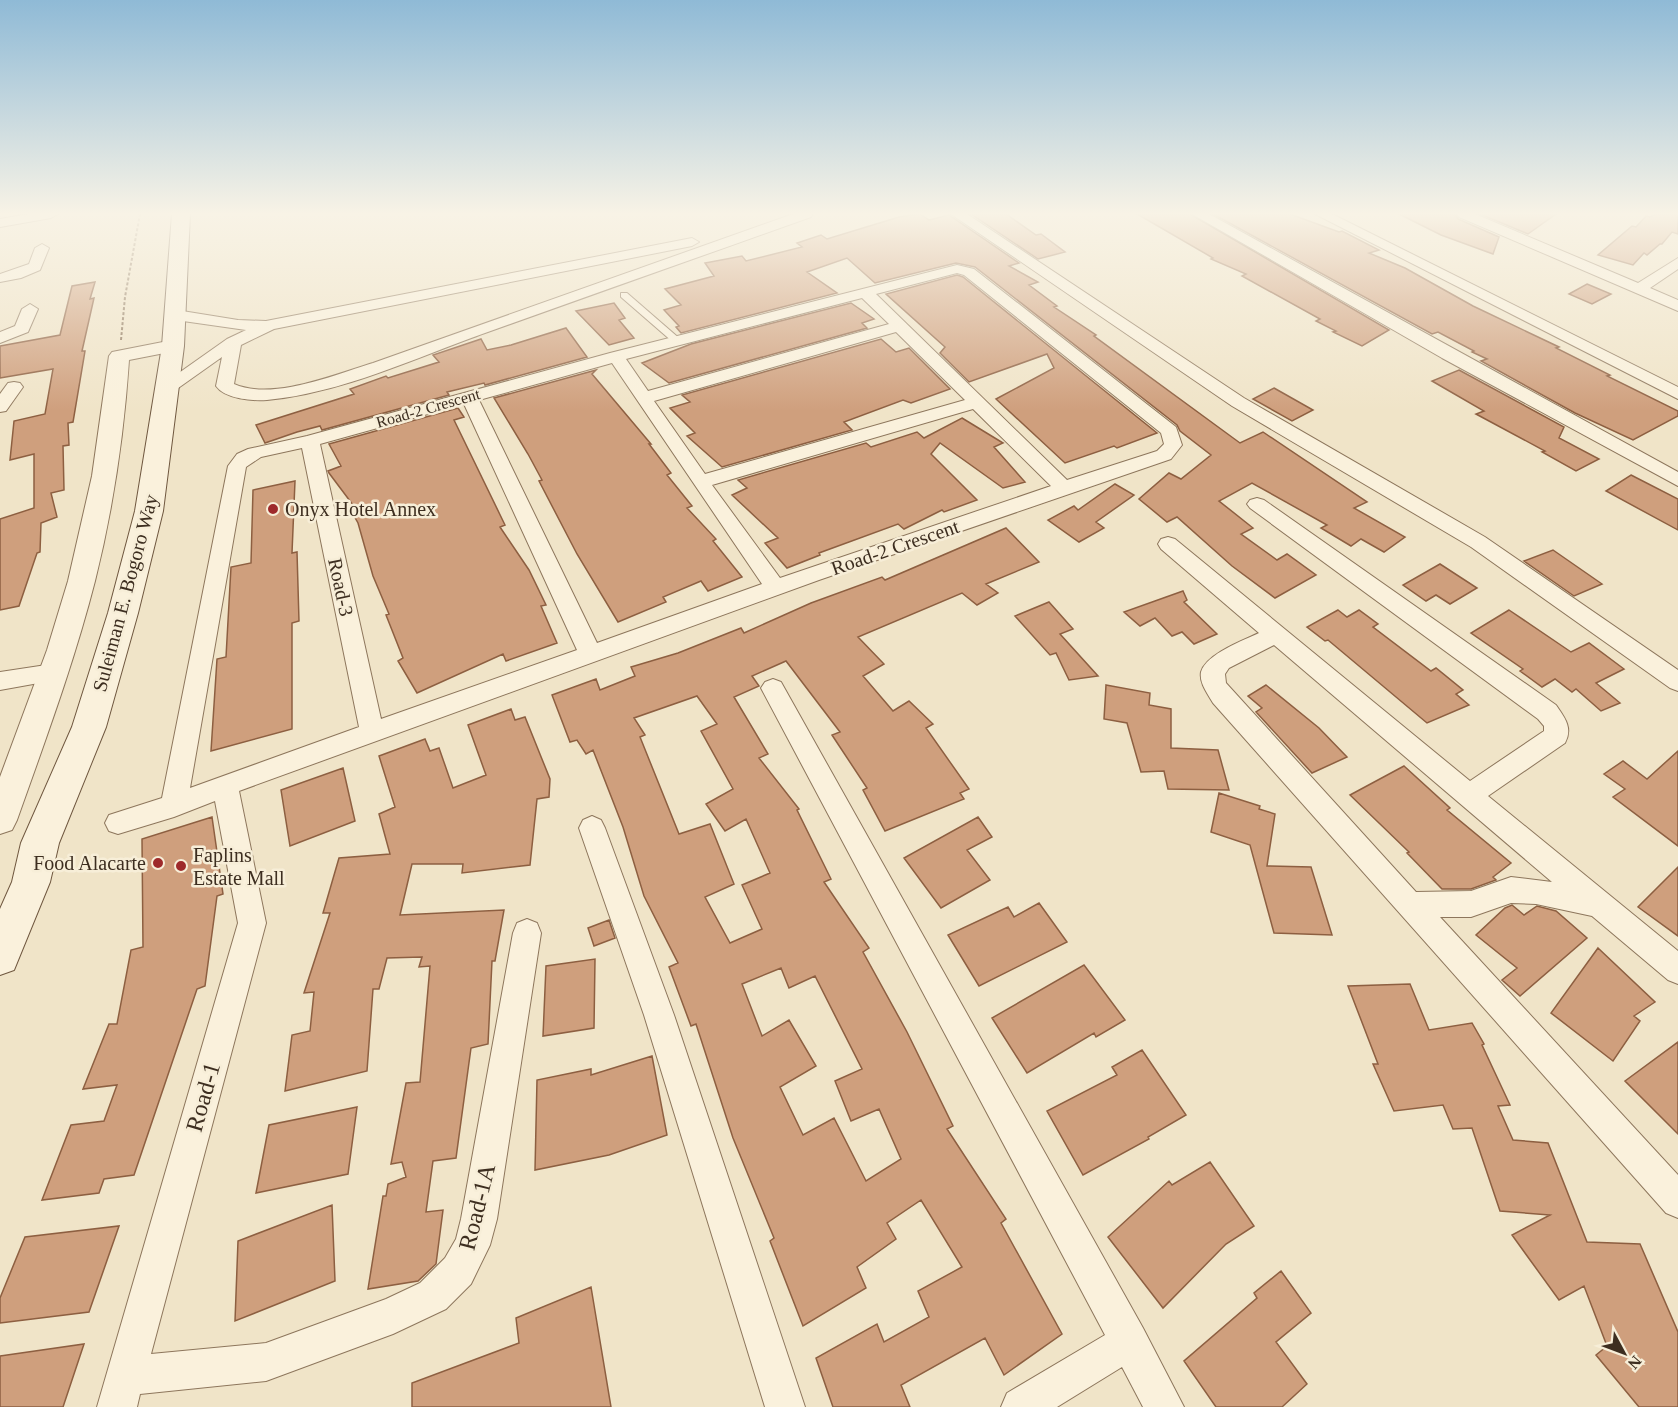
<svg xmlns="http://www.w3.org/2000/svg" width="1678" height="1407" viewBox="0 0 1678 1407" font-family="Georgia,serif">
<rect width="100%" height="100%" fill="#f0e4c8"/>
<path fill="#cf9f7d" stroke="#8d5f41" stroke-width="1.5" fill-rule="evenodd" d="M920 214 929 220 949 215 1019 263 1009 266 1038 282 1029 285 1057 306 1054 307 1096 335 1094 336 1240 443 1263 432 1367 502 1354 508 1405 537 1384 552 1361 539 1351 546 1321 528 1327 525 1252 483 1219 501 1253 528 1241 534 1277 560 1287 554 1316 575 1275 598 1232 566 1177 517 1167 522 1139 499 1169 473 1181 479 1211 455 1180 431 1177 425 975 267 956 263 875 283 847 258 807 272 837 293 681 333 676 327 679 326 664 310 681 305 665 289 714 276 705 263 742 256 746 261 802 247 797 243 821 235 827 239 899 217Z
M971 214H1006L1036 235 1041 234 1065 252 1038 259Z
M1137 214H1190L1389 330 1362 346 1333 332 1336 331 1316 321 1320 319 1242 276 1246 274 1211 259 1213 258Z
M1213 214H1290L1339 232 1342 231 1379 250 1369 253 1405 268 1473 306 1559 347 1556 348 1610 375 1607 376 1678 411V416L1633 440 1575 413 1481 361 1487 359 1472 352 1474 351 1438 332 1432 334Z
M1399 214H1455L1458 219 1499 237 1493 254 1441 235Z
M1480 214H1556L1528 234Z
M1656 214H1678V234L1672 232 1662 244H1660L1647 255 1644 253 1633 265 1598 255 1632 226 1636 227 1646 216 1650 217Z
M957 275 963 277 1157 433 1117 448 1114 446 1065 463 996 399 1054 368 1047 354 969 382 940 353 945 347 886 294Z
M95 282 90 299 94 298 82 351H85L73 422 68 423 69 445 63 446 64 490 51 493 57 517 41 523 40 552 37 553 19 606 0 610V519L34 508V454L10 460 14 421 45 414 53 369 0 378V346L60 335 72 286Z
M1587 284 1611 294 1592 304 1569 294Z
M614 303 625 318 619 320 634 338 609 345 576 311Z
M851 303 874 319 862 323 867 328 669 383 642 363 691 344Z
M566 328 587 357 485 385 484 383 447 392 449 395 322 430 320 426 297 432 265 443 256 425 354 394 350 389 386 376 388 378 439 362 433 355 481 339 487 350 511 345Z
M881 339 896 352 909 348 950 389 911 403 903 400 844 422 852 430 722 467 687 436 695 433 670 408 690 402 682 395Z
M596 370 592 374 651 444H649L671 473 667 475 692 506 687 508 716 539 713 541 742 577 708 591 701 581 663 597 666 602 618 622 577 554 539 481 542 480 528 454 494 398Z
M1459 370 1564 427 1559 438 1599 459 1576 471 1542 452 1545 451 1476 414 1484 411 1432 381Z
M1274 388 1313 410 1292 421 1253 399Z
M458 408 464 417 454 420 505 525 500 527 529 570 546 605 541 606 557 643 506 661 503 654 417 693 398 661 403 658 386 615 389 614 373 576 358 523 349 507 353 505 329 473 328 471 341 466 329 444Z
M962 418 1003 443 994 447 1025 482 1003 488 940 443 931 454 977 500 944 512 942 510 904 529 898 524 819 553 820 555 787 568 765 543 778 538 732 495 747 488 738 480 866 443 871 447 917 432 924 438Z
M1631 475 1678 499V530L1606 491Z
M295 481 292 553 297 552 299 621 292 623V729L211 751 217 659 226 657 231 567 251 563 253 490Z
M1115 484 1134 495 1096 522 1104 528 1079 542 1048 520 1074 506 1078 510Z
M1006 528 1039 562 986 584 998 593 977 605 962 593 858 637 884 664 863 676 893 711 909 701 933 724 926 728 969 789 960 793 964 799 885 831 863 790 867 788 832 735 840 732 786 661 752 676 759 686 734 697 768 754 759 758 799 809 797 810 831 879 824 882 869 948 863 952 907 1032 953 1126 947 1129 1006 1219 1001 1223 1062 1334 1004 1375 985 1338 901 1385 910 1407H833L816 1358 877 1324 884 1342 929 1317 918 1291 962 1267 921 1200 887 1223 896 1239 857 1267 866 1288 803 1326 770 1241 774 1238 733 1138 696 1024 691 1026 669 967 678 963 644 896 623 827 593 750 586 754 577 740 570 742 552 695 596 679 600 690 635 676 631 667 678 653 741 628 744 633 811 603 882 577 885 580ZM697 696 717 724 701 731 733 789 706 804 725 831 746 819 770 873 742 885 762 929 730 943 705 897 734 884 710 824 679 834 640 737 645 735 634 718ZM781 968 789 988 815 976 862 1069 835 1081 851 1121 879 1109 901 1159 866 1181 834 1118 803 1135 780 1087 816 1066 789 1020 762 1036 742 984Z
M1553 550 1602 584 1574 596 1524 561Z
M1440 564 1477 588 1450 604 1436 595 1426 601 1403 585Z
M1183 591 1187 600 1184 602 1217 634 1194 644 1182 632 1172 636 1155 618 1140 626 1124 612Z
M1049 602 1073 629 1060 634 1098 676 1069 680 1056 653 1050 655 1015 616Z
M1338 610 1347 617 1359 610 1378 624 1373 627 1431 671 1436 668 1463 690 1456 694 1469 705 1427 723 1328 640 1325 641 1307 627Z
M1509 610 1571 652 1589 643 1624 669 1596 683 1620 703 1601 711 1576 689 1572 692 1555 679 1542 687 1520 671 1523 669 1471 633Z
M1106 685 1150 693 1149 705 1171 709V748L1218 750 1229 790 1168 789 1164 771 1141 772 1127 723 1104 719Z
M1266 685 1319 728 1347 757 1312 773 1256 712 1262 708 1248 696Z
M511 709 515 720 525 717 550 779 549 797 537 799 530 865 462 873 463 864H412L400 915 504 910 495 961H492L488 1044 471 1048 456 1158 433 1161 426 1212 443 1210 436 1264 418 1281 368 1289 383 1196H386L388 1184 406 1177 402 1162 391 1164 406 1083 420 1082 430 966 419 967 422 957 387 958 379 989H373L367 1071 285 1091 292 1035 310 1031 314 992 304 993 330 913H323L339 858 390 854 379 814 395 807 379 756 425 739 430 751 439 748 453 788 486 775 468 725Z
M1678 751V846L1613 797 1625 789 1604 774 1623 761 1647 779Z
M1404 766 1450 808 1447 810 1511 863 1493 877 1496 880 1471 889H1442L1407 853 1409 852 1350 795Z
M343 768 355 821 290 846 281 790Z
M1219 793 1260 806 1259 809 1275 814 1267 866 1311 867 1332 935 1274 933 1250 845 1211 832Z
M212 817 223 894 217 896 205 986 197 989 134 1175 104 1179 99 1193 42 1200 71 1125 104 1121 117 1085 83 1089 109 1024H117L131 950 143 947 142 839Z
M978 817 992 837 967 850 990 880 941 908 904 858Z
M1678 867V936L1638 907Z
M1039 903 1067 942 979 986 948 935 1008 907 1014 917Z
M1512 905 1524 915 1537 906 1556 911 1587 938 1520 996 1502 980 1517 968 1476 935 1505 908Z
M609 920 615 938 594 946 588 928Z
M1598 948 1655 1002 1634 1016 1640 1021 1613 1061 1551 1013Z
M595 959 594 1028 543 1036 546 966Z
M1084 965 1125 1020 1096 1037 1094 1033 1027 1073 992 1018Z
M1410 984 1429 1030 1472 1023 1484 1044 1482 1045 1510 1105 1498 1106 1513 1140 1548 1143 1587 1242 1640 1244 1678 1332V1407H1639L1596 1355 1607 1346 1584 1286 1559 1300 1512 1235 1550 1215 1500 1211 1472 1128 1453 1129 1443 1105 1394 1111 1373 1064H1378L1348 986Z
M1678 1042V1134L1625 1081Z
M1142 1050 1186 1115 1148 1137 1149 1139 1083 1175 1047 1111 1117 1075 1112 1067Z
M652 1056 667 1135 609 1155 535 1170 537 1080 591 1069V1075Z
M357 1107 348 1174 256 1193 269 1125Z
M1210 1162 1254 1226 1226 1244 1163 1308 1108 1237 1169 1181 1172 1185Z
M332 1205 335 1281 235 1321 238 1241Z
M119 1226 89 1312 0 1323V1298L25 1237Z
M1281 1271 1311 1313 1276 1342 1307 1384 1282 1407H1216L1184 1361 1257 1298 1254 1293Z
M591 1287 611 1407H412V1383L519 1343 516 1318Z
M84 1344 63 1407H0V1356Z"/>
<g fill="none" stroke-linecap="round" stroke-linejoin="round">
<g stroke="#8d765c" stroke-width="2">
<path id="service" d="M621 293H627L680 339V343H674L621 297Z"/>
</g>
<g stroke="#8d765c" stroke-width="2">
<path id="minor" d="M29 214H58L51 218 0 227V219Z
M793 214H813L811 217C702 256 593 294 485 333 415 358 342 393 267 400 253 401 225 399 216 386L222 357 174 391H162L159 387 227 339 246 330 176 320 168 315 170 312 176 310 238 320 266 321 692 238 699 242 692 246 274 329 241 345 234 384C272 401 334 375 373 363Z
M951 214H967L1244 398 1485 537 1678 670V691L1670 688 1471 547 1232 406Z
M1192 214H1209L1678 472V486L1442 358Z
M1315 214H1332L1678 387V399Z
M1457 214H1475L1638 283 1678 258V269L1650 288 1678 300V311L1459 217Z
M42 244 49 248 40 270 21 278 0 282V274L29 264 35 248Z
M957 265 974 269 1176 427 1182 445 1171 459 819 580 239 791 266 923 151 1354 266 1343 386 1299 420 1283 445 1258 456 1239 461 1219 513 933 517 923 527 919 537 923 541 933 497 1219 490 1245 471 1284 446 1309 393 1334 266 1381 140 1394 137 1407H97L238 923 215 801 174 817 118 834 109 831 105 823 109 815 162 798 228 466 237 454 248 449 307 436 610 353ZM957 273 964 275 1161 433 1164 444 1157 451 1067 480 876 294ZM862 298 889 324 648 391 626 359ZM896 332 965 400 705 474 654 401ZM612 363 762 584 597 643 479 400ZM464 404 577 650 381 719 320 444ZM973 409 1051 486 780 578 712 485ZM302 448 359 727 190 788 246 467 261 457Z
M30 304 38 309 28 332 0 343V332L15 326 22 309Z
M14 382 20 383 23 387 6 411 0 412V394L8 383Z
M1257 498 1264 500 1556 705C1565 718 1573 728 1565 743L1488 796 1678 951V984L1668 980 1592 916 1536 904 1511 903 1471 917H1440L1678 1175V1218L1666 1213 1213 703C1208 694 1199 683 1201 672 1206 654 1244 640 1259 633L1161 549 1158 544 1161 539 1168 537 1175 539 1470 781 1544 731V726L1538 719 1250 508 1247 504 1250 500ZM1274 645 1552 882 1511 877 1471 891 1416 892 1226 683 1225 674 1229 668Z
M53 664 61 667 65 673 61 679 0 690V672Z
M773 679 781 682 1143 1328 1184 1407H1143L1122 1367 1057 1407H1001L1007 1393 1105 1335 761 688 765 682Z
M592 816 601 820 605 828 674 1015 805 1407H765L644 1015 579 828 583 820Z"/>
</g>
<g stroke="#8d765c" stroke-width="2">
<path id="tertiary" d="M173 340 180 342 183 346 180 350 129 360C124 435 113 509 95 581 74 663 45 741 17 820L12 830 0 834V777L47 650 68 581 92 476 109 356 112 352Z"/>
</g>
<g stroke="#6f573f" stroke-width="2">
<path id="secondary" d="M172 214H190L184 346 163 511 138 613 106 727 59 843 50 882 14 970 0 975V909L12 882 21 843 72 727 108 613 135 511 162 346Z"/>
</g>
<path stroke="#8d765c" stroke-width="2" stroke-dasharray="3 2" stroke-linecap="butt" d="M121 340 125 297 140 214"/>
<use href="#service" fill="#faf1dc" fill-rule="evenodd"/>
<use href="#minor" fill="#faf1dc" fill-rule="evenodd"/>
<use href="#tertiary" fill="#faf1dc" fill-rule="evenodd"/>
<use href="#secondary" fill="#faf1dc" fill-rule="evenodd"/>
</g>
<linearGradient id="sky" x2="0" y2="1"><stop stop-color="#8fbad6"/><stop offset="0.52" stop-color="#f8f3e6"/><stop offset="1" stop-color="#f8f3e6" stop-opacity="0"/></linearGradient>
<rect width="1678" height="411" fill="url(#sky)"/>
<g fill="#9e2a2b" stroke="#f7eed8" stroke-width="2">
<circle cx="273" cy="509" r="6"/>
<circle cx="158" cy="863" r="6"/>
<circle cx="181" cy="866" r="6"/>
</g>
<g text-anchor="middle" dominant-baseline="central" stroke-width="5" stroke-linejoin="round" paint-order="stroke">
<g font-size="16" fill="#3d2e20" stroke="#f7eed8">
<text transform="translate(428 408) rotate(-16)">Road-2 Crescent</text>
</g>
<g font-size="20" fill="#3d2e20" stroke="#f7eed8" text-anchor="start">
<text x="285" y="509">Onyx Hotel Annex</text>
<text x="193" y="855">Faplins<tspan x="193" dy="23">Estate Mall</tspan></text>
<text x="146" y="863" text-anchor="end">Food Alacarte</text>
</g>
<g font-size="20" fill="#3d2e20" stroke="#f7eed8">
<text transform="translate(895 547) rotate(-19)">Road-2 Crescent</text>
<text transform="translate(341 587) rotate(78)">Road-3</text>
<text transform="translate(125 593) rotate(-75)">Suleiman E. Bogoro Way</text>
</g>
<g font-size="24" fill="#3d2e20" stroke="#f7eed8">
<text transform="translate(203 1097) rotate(-74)">Road-1</text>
<text transform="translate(477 1207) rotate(-76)">Road-1A</text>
</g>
</g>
<g transform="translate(1624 1353) rotate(131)" stroke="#f7eed8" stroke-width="4.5" paint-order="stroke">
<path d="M0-4.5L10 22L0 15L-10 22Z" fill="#3d2e20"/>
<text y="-9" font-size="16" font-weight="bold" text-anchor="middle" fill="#3d2e20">N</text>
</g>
</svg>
